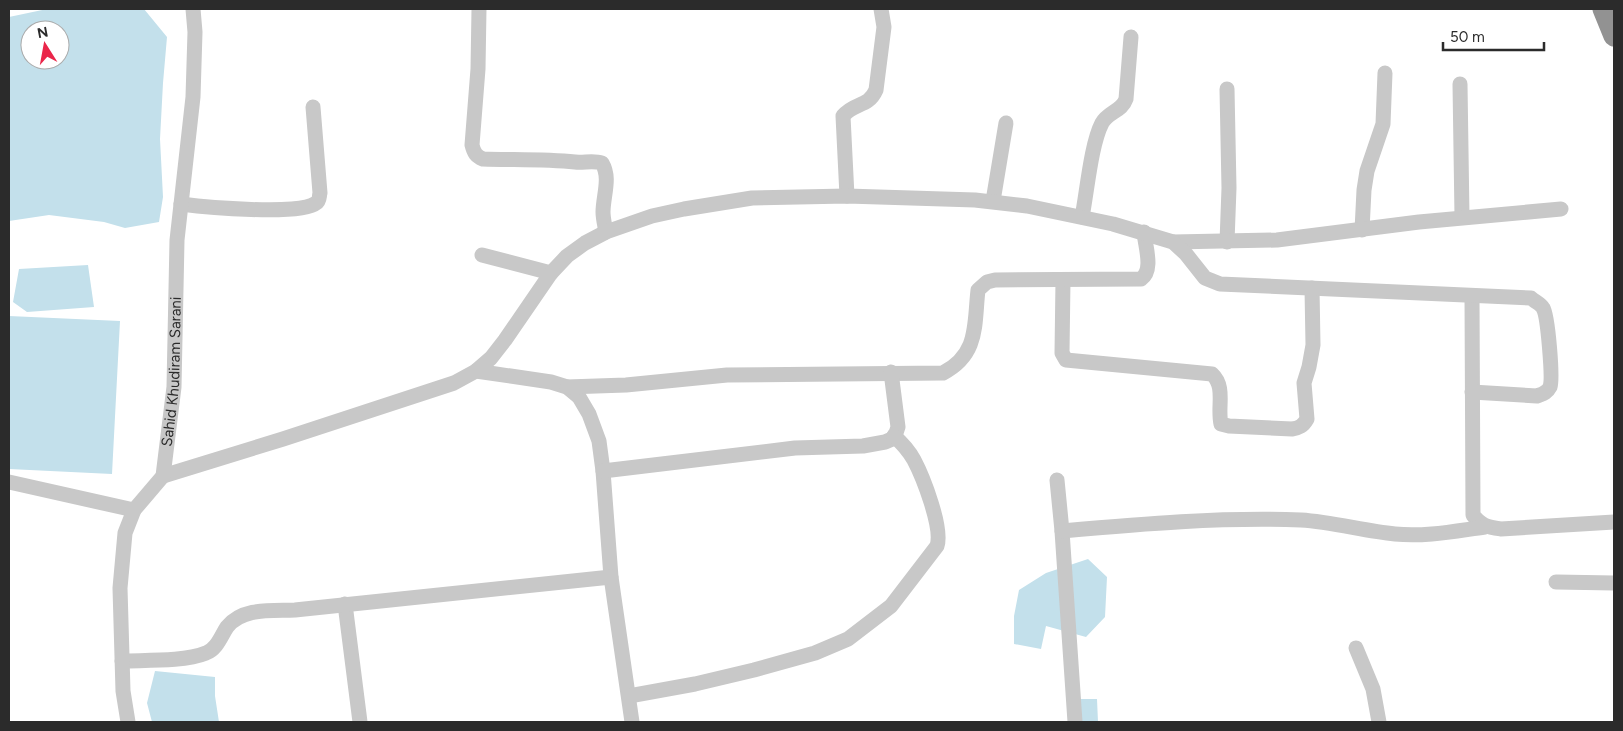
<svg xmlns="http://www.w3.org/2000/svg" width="1623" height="731" viewBox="0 0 1623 731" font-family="Figtree,sans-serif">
<rect width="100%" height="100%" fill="#fff"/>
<path fill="#c3e0eb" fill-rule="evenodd" d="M47 9H144L167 37 163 83 160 139 163 197 159 222 125 228 104 222 49 215 9 221V17ZM30 30H60V60H30Z
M88 265 94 307 27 312 13 302 19 269Z
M9 316 120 321 112 474 9 469Z
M1088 559 1107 577 1105 617 1086 637 1046 626 1041 649 1014 644V616L1019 590 1046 573Z
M155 671 215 677V696L219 722H152L147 703Z
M1078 699H1097L1098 722H1072Z"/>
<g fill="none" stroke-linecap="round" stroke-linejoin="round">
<g stroke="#c8c8c8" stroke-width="15">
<path d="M479 9 478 69 472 145C474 153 476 156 483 159 514 160 545 159 575 162 584 163 593 160 602 163 611 178 603 196 603 212 603 219 605 226 606 232"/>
<path d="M1460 84 1462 217"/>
<path d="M1227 89 1229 188 1227 242"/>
<path d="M847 196 843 116C854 102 868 108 876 90L884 27 881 9"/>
<path d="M993 201 1006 123"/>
<path d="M181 204C204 207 301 216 316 203 320 201 319 196 320 193L313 107"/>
<path d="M1082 217C1087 192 1091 144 1102 123 1108 112 1122 111 1126 99L1131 37"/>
<path d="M1362 230 1364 190 1367 171 1383 124 1385 73"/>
<path d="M1173 242 1277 240 1419 222 1561 209"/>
<path d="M482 255 551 273"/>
<path d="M1063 280 1062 353 1066 360 1212 374C1226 387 1217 407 1221 424L1229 426 1292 429C1299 428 1303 426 1307 419L1304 383 1309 367 1313 345 1312 288"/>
<path d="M1472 296 1473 515C1481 526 1488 527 1501 529L1614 522"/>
<path d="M476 371 551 382 567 387 579 397 589 414 599 441 603 471 611 577 632 722"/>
<path d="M567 387 626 385 727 375 943 373C979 354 974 325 978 290L987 282 995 280 1141 279C1154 270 1145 246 1144 232"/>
<path d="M603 471 795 448 863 446 885 442 892 439 896 433 898 427 891 372"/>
<path d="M163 476 283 439 454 383 476 371 491 358 505 340 551 273 567 256 585 243 606 232 652 216 684 209 752 198 847 196 975 200 1027 206 1113 224 1173 242 1186 254 1205 278 1220 284 1531 298C1534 301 1541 304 1543 308 1548 316 1553 379 1550 387 1547 393 1542 394 1537 396L1472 392"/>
<path d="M1057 480 1062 531 1075 722"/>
<path d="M9 482 134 510"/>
<path d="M1062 531C1141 524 1221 517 1301 520 1333 522 1364 531 1395 534 1425 537 1455 531 1485 527"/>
<path d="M1556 582 1614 583"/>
<path d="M345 604 360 722"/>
<path d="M1356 648 1373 689 1379 722"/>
<path d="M122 661C146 660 184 662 206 653 217 649 221 636 227 627 243 607 273 611 295 610L611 577"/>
<path d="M629 696 695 684 754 670 815 653 848 639 891 606 937 546C943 528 923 477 914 460 909 451 902 443 894 436"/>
<path id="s1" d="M128 722 123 691 120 588 125 533 134 510 163 476 174 387 177 240 193 97 195 32 193 9"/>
</g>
<path stroke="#929292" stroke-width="21" d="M1603 9 1614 36"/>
</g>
<g text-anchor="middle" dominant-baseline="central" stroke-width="5" stroke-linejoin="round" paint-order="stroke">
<g font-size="15" fill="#2b2b2b" stroke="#fff">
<text stroke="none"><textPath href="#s1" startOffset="364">Sahid Khudiram Sarani</textPath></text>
</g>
</g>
<rect width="1623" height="731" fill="none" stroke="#2b2b2b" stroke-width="20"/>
<g transform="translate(45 45) rotate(349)"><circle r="24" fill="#ffffff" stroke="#aaaaaa"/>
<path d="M0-4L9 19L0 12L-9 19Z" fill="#ea264a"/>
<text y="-8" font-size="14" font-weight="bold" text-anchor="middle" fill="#2b2b2b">N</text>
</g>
<path d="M1443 42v8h101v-8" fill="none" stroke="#2b2b2b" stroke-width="2.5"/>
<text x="1450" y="42" font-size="15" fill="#2b2b2b" stroke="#ffffff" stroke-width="4" paint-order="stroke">50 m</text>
</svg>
